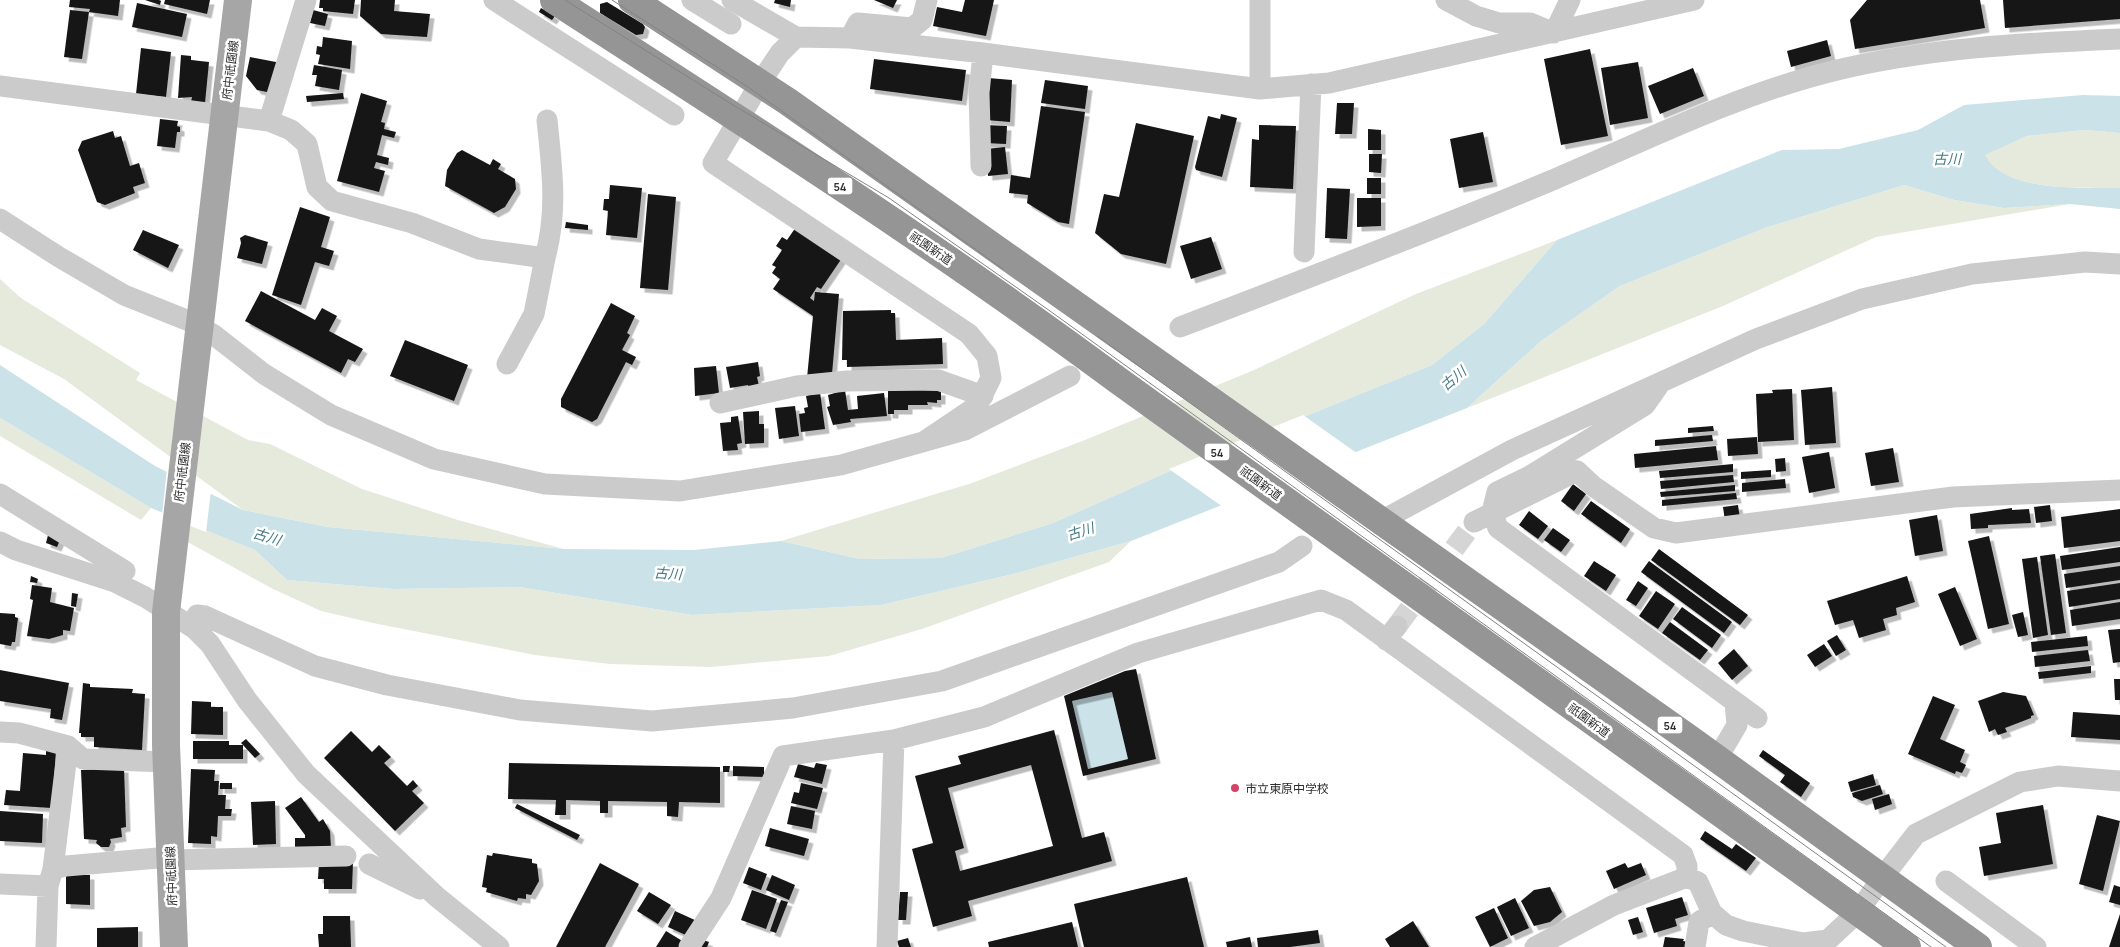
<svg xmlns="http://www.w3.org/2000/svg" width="2120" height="947" viewBox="0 0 2120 947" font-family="Manrope,'Noto Sans JP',sans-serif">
<defs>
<filter id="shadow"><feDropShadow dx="4.5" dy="4.5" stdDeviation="0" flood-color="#0004"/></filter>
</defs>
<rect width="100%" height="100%" fill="#fff"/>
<path fill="#e6eadd" d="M2085 130 2120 133V188C2083 187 2004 193 1984 155L2027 136Z
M1904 185 1954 200 2004 208 2070 204 1876 237 1723 306 1467 408 1541 341 1620 286 1765 228Z
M1557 240 1484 324 1432 365 1170 471 1053 523 941 558 860 559 781 541 972 483 1085 440 1254 370 1416 294Z
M0 279 21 298 140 373 136 380 248 440 270 444 362 489 458 520 564 549 328 527 243 510 64 379 0 345Z
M0 418 151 508 141 520 0 436Z
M187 522 255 550 287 580 393 589 519 587 692 615 881 605 1013 574 1131 541 1109 562 922 629 829 656 712 667 610 664 535 655 373 623 321 611 271 588 184 540Z"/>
<path fill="#cbe2e8" d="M2083 95 2120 96V133L2085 130 2027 136 1985 155C2004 193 2083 187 2120 188V209L2070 204 2004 208 1954 200 1904 185 1765 228 1620 286 1541 341 1467 408 1131 541 1013 574 881 605 692 615 519 587 393 589 287 580 255 550 151 508 0 418V365L155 466 243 510 328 527 564 549 694 550 781 541 860 559 941 558 1053 523 1170 471 1432 365 1484 324 1557 240 1782 150 1839 149 1918 130 1964 105Z
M1112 692 1128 759 1088 769 1072 701Z"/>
<path fill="#fff" d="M1303 415 1358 454 1223 507 1169 469Z
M167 469 211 491 206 532 162 515Z"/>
<path fill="#151515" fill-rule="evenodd" filter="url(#shadow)" d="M70 0H120L118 16 89 12 90 9 69 7Z
M145 0H159L161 1 160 5Z
M165 0H210L207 14 164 4Z
M320 0H355L353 14 323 11V8H319Z
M361 0H395L394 11 430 14 427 37 381 34 360 16Z
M775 0H791L790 7 774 3Z
M874 0H897L893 8Z
M965 0H994L986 36 933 26 937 7 962 12Z
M1867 0H1980L1985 28 1855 49 1850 20Z
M2003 0H2120V19L2005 28Z
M607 2 643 24 645 27 643 34 636 35 600 13V4Z
M137 3 187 14 182 37 132 27Z
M541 8 555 16 552 20 539 12Z
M70 10 89 12 82 59 64 57Z
M313 10 328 14 325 26 310 23Z
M323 37 352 41 350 69 318 64 320 55 316 54 317 46 322 47Z
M1827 40 1831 56 1791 67 1787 51Z
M141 48 171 52 166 97 136 94Z
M1590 49 1608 136 1561 145 1544 59Z
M181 55 191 56V60L209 62 205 103 191 102 192 97 178 98Z
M250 57 281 63 272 93 257 90 246 76Z
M874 59 966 70 962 101 870 89Z
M1638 62 1648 118 1610 125 1601 68Z
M314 65 342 70 339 90 315 86 317 75H312Z
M1693 68 1704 96 1660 114 1648 86Z
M988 78 1012 80 1010 122 986 120Z
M1045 80 1088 86 1085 109 1041 103Z
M343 93 344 99 307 102 306 96Z
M361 93 387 101 381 122 385 123 384 129 396 132 394 138 382 135 377 155 389 158 388 165 376 162 374 168 385 171 379 192 337 181Z
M1337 103H1354L1352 134H1335Z
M1041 106 1085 112 1069 224 1058 222 1027 203 1028 195 1009 193 1011 175 1030 178Z
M1221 114 1237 118 1222 177 1196 170 1195 167 1208 116 1220 119Z
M160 119 178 121 177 126 180 127V132H177L175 148 157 146Z
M1136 123 1194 136 1166 264 1121 254 1095 233 1104 194 1119 197Z
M985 125 1007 126 1006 144 984 143Z
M1259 125 1296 126 1293 189 1250 187 1252 139 1259 140Z
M1368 129 1381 130V150H1368Z
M113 131 115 138 121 136 130 166 139 163 145 183 133 187 135 193 105 205 97 202 78 150 82 141Z
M1483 132 1493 182 1459 188 1450 139Z
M1005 147 1008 174 988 176 986 149Z
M462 150 490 165 493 159 501 164 498 169 515 179 516 189 505 207 494 213 445 186 447 170 457 153Z
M1369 154H1382L1381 173 1369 172Z
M1367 178H1381V194H1367Z
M610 185 642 188 637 238 606 235 608 211 603 210 604 199H609Z
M1327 188 1350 189 1347 239 1325 238Z
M648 194 676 197 668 290 640 288Z
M1357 198H1381V226L1357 227Z
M300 207 330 217 321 247 334 251 329 266 315 262 301 305 272 295Z
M566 222 588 225V230L565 228Z
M796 227 842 258 821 289 817 287 810 298 814 301 815 292 839 294 832 374 807 378 813 316 773 289 780 279 772 273 776 267 772 265 782 250 776 246 782 237 787 240Z
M143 230 179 245 168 268 133 250Z
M245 235 268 242 262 264 237 258 241 243 240 238Z
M1211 237 1222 269 1191 279 1180 246Z
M261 291 315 320 322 308 337 316 329 331 363 349 355 362 348 359 341 373 245 321Z
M611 303 635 316 627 333 630 335 622 350 636 357 632 365 626 362 597 419 592 422 561 407V399Z
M891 310V313H895L896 340 942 338 943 364 847 367V360H842L843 311Z
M405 340 468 365 454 401 390 376Z
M758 362 760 376 757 377 759 386 749 388 748 385 730 388 726 367Z
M716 366 719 393 695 396 694 368Z
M1832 387 1836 443 1805 445 1801 390Z
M888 388 941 391V400H937V403L927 402 928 405H908V410H894V414H888Z
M1792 389 1794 440 1758 442 1756 394 1773 393 1772 390Z
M845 390 848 410 858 409 857 396 884 393 887 416 850 419 851 422 833 425 827 407 830 406 828 395Z
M820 392 825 429 801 432 799 414 805 413 804 408 808 407 806 396Z
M795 406 799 436 779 439 775 408Z
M759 411V424H764V443L745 444 743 412Z
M738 416 742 443 737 444 738 450 723 451 720 423 731 422V417Z
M1713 426 1714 431 1688 433V428Z
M1712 435 1713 441 1655 446V440Z
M1757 437 1758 454 1728 456 1727 439Z
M1716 446 1718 460 1635 468 1634 454Z
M1893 448 1899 482 1871 486 1865 453Z
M1829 452 1835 488 1809 493 1802 457Z
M1785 458 1786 471 1776 472 1775 459Z
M1733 464V472L1660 478 1659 471Z
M1771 470V477L1741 479V472Z
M1733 475 1734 482 1661 489 1660 481Z
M1785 479 1786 488 1742 492V483Z
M1573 484 1586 494 1574 511 1561 501Z
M1735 485V491L1661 497 1660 492Z
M1736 493 1737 499 1662 506V500Z
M1591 501 1630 529 1621 543 1581 514Z
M1738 505 1740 519 1725 521 1723 507Z
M2050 505 2052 521 2036 523 2034 507Z
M2012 508V510L2029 509 2031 523 1988 525V528L1971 529 1970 514Z
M2120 509V541L2064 548 2061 517Z
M1529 511 1548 526 1538 539 1519 525Z
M1937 515 1943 551 1915 556 1909 520Z
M1553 528 1570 540 1561 552 1544 540Z
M48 535 60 540 57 547 46 543Z
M1989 536 2009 624 1988 629 1968 541Z
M2120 547V562L2062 570 2060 556Z
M1659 549 1748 615 1740 625 1651 560Z
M2055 554 2066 633 2051 635 2040 556Z
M2037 557 2048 635 2033 638 2022 559Z
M1594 561 1616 575 1606 591 1584 576Z
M1649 561 1732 622 1724 633 1641 572Z
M2120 566V580L2066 588 2064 574Z
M31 576 38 579 37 583 30 582Z
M1907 576 1915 602 1896 608 1897 615 1883 619 1886 630 1859 638 1853 620 1835 625 1827 601Z
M1638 581 1648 588 1636 606 1626 600Z
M2120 583V599L2069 607 2067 591Z
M32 585 52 588 50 602 74 608 70 631 63 630V635L49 639 27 636 33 600 30 599Z
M1955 587 1977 639 1960 646 1938 594Z
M1656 591 1675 604 1658 629 1639 616Z
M72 593 78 594 76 607 71 606Z
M2120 602V619L2072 626 2070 610Z
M1682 607 1721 635 1712 648 1673 619Z
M2023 612 2028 635 2018 637 2012 615Z
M0 613 15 614V617L18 618 15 642H12L11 646 0 644Z
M1670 622 1708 650 1700 660 1662 633Z
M2120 629V662L2113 663 2108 630Z
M1837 635 1846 650 1836 656 1827 641Z
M2087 636 2088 646 2032 652 2031 642Z
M1824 644 1832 656 1815 667 1807 655Z
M1734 649 1748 666 1732 680 1718 663Z
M2088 650 2090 661 2035 667 2034 656Z
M2091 666V673L2039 679 2038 672Z
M1136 669 1156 759 1083 776 1064 696 1125 671ZM1112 692 1128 759 1088 769 1072 701Z
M0 670 69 683 62 720 50 718 51 709 0 701Z
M2114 679H2120V700H2115Z
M83 683 90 684V687L133 689 132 693 145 694 142 750 94 747V737H81V733H79Z
M2003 692 2026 696 2034 715 2031 716V718L2005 728 2007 732 1998 735 1995 729 1989 732 1978 701Z
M1933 696 1955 705 1940 739 1965 750 1960 762 1966 765 1962 773 1956 771 1955 774 1908 754Z
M192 701 211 702V707H223V735L191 734Z
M2073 712 2120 715V740L2071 737Z
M1054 730 1082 838 1104 832 1112 861 968 901 972 916 933 927 912 849 933 843 915 776 961 764 958 756ZM1031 765 1053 846 960 871 955 851 964 848 948 788Z
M351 731 372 752 379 745 391 757 384 763 407 786 413 780 418 786 412 791 424 803 395 831 324 758Z
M246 739 260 754 255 758 243 745V759H193V741H229V745H243L241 743Z
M46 749 56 750 52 808 4 805 6 790 20 791 23 753 46 755Z
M1763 750 1810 783 1801 797 1780 782 1785 775 1759 756Z
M509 763 720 767V803L679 802 678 817 667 816V802L608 801V813H600V801L566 800V815H555L556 800 508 799Z
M816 763 827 765 822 784 794 777 798 764 814 768Z
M723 766H730L729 772H723Z
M733 766 764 767V777L733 776Z
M124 768 126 827 121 828 122 837 110 839 111 842 109 847H101L96 843 97 840 84 839 81 770Z
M191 769 215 770 214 781H219L218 795H226L225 809H232L231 816H218L217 837 211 836V844L188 843Z
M1873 774 1876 785 1851 792 1848 782Z
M220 783H232V789H220Z
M801 783 823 788 817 809 791 803 794 792 799 793Z
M1880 785 1883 794 1862 801 1853 797 1852 793Z
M1889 794 1892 804 1875 810 1872 799Z
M301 797 319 822 323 819 330 831 331 848 295 849V838H305V835L285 808Z
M275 801 276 844 253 845 251 802Z
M517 804 580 835 577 840 515 808Z
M2043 805 2053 864 1984 876 1979 847 2001 843 1996 813Z
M791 806 815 811 812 829 787 824Z
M0 811 43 814 42 843 0 841Z
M2097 815 2120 821 2103 891 2079 884Z
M770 828 809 839 804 856 765 846Z
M1705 831 1732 849 1736 844 1756 858 1746 871 1700 839Z
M493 853 532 859V863L537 864 539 881 531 895 526 894V899L518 898 517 901 486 892 487 888 482 887 487 855 492 856Z
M319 862H353L352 889H324V879H318Z
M600 863 639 884 605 947H556Z
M1625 863 1628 868 1641 863 1646 875 1614 889 1606 871Z
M749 867 767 874 761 890 743 883Z
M66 875H90V905L66 904Z
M772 875 795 885 789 900 766 890Z
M1187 877 1204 947H1084L1074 904Z
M2114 885 2120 887V905L2109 902Z
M1550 887 1562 912 1550 922 1534 926 1521 901 1534 890Z
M752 890 777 899 766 929 741 920Z
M649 892 671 905 658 924 637 911Z
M900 892H908L906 920H898Z
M1682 897 1688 915 1675 919 1677 926 1654 933 1646 908Z
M1515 898 1529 928 1511 936 1497 907Z
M781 900 788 902 776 933 770 931Z
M1494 908 1508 938 1490 947 1475 917Z
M675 911 697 921 690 937 668 927Z
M2120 914V947H2109Z
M323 916H350L351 947H319L318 934H323Z
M1638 917 1643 932 1633 935 1628 920Z
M1413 921 1429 947H1390L1385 939Z
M1072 922 1078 947H989L988 942Z
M138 927V947H97V928Z
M1318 930 1320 943 1290 947H1258L1257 938Z
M666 931 684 942 681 947H656Z
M1250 937 1252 947H1227L1226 942Z
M1665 937 1684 939 1683 941 1688 942 1687 947H1663Z
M908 938 911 947H899L897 941Z
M703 940 709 942 707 947H698Z"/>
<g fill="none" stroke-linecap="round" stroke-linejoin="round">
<path stroke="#d5d5d5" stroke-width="21" stroke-dasharray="21 11" stroke-linecap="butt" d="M1397 626 1474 522"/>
<path stroke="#cbcbcb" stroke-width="21" d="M494 0 674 115
M692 0 731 24
M732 0 796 37
M1260 0V89
M1446 0 1476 16 1499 23H1530L1554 33 1570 0
M850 38 858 23 912 28 922 20 927 0
M0 86 269 121 291 130 307 144 317 187 332 201 412 223 479 249 545 258C558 210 552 169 547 120
M269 121 306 0
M981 166 979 93 983 53
M0 219 59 257 124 295 189 321 214 335 264 374 331 415 434 459 545 484 680 491 841 465 965 430 1070 376
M1304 252 1311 84
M1180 327C1306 279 1431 231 1555 179 1647 140 1736 95 1833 71 1927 48 2024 43 2120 39
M507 364 534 314 545 258
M1659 385 1645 405 1528 477 1497 492 1492 512 1498 528 1757 718
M720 403 797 386 847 381 938 380 983 396
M925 441 977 406 991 378 987 356 969 334 713 163 760 83 780 53 796 37 850 38 983 53 1260 89 1329 83 1694 0
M0 494 125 571
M1381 521 1512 450 1756 339 1862 299 1972 274 2085 262 2120 264
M1474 522 1577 471 1593 486 1654 528 1676 533 1953 497 2120 490
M0 542 16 550 115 582 145 597 195 629 210 644 247 700 306 774 437 897 499 947
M197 615 205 616 315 666 387 685 520 710 652 721 793 708 942 681 1279 562 1302 546
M1386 640 1397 626
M0 732 19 733 68 746 83 759 167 762
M1717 759 1737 725 1735 702
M369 864 420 889
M53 869 66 866 158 858 170 860 346 856
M1946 881 2036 947
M0 884 48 886
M46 947 48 886 53 869 68 746
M689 947 721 898 783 756 894 740 984 717 1138 653 1321 600 1346 610 1683 855 1687 866V877
M887 947 894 740
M1535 947 1614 905 1687 877 1698 882 1712 913 1726 925 1743 931 1803 943 1828 940 1858 912 1882 878 1916 834 2020 782 2058 776 2120 781
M1695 947 1699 922 1712 913"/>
<path stroke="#a6a6a6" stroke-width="28" d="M174 947 166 745V612L238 0"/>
<path stroke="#959595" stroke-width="28" d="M554 0C745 123 937 246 1119 381L1907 947
M632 0 787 101 1691 740 1978 947"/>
<path stroke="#838383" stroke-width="1" d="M565 0 733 105 889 198 1050 311 1931 947
M612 0 748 87 1003 269
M1097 336 1946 947"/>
</g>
<circle fill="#d24368" stroke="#fff" stroke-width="2" cx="1235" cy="788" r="5"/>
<g text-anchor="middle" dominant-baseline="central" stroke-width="5" stroke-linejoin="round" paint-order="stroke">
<g fill="#fff" stroke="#6d6d6d" stroke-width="1">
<rect x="827.5" y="177.5" width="25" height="17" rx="4"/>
<rect x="1204.5" y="443.5" width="25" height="17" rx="4"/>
<rect x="1657.5" y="716.5" width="25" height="17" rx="4"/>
</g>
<g font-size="11" font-weight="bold" fill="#2e2e2e">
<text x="840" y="186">54</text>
<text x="1217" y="452">54</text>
<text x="1670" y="725">54</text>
</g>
<g font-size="12" fill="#2e2e2e" stroke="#fff">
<text transform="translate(230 70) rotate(-83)">府中祇園線</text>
<text transform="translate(931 248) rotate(34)">祇園新道</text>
<text transform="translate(182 472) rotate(-83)">府中祇園線</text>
<text transform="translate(1261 483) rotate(36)">祇園新道</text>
<text transform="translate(1589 720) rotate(36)">祇園新道</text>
<text transform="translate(171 876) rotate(-92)">府中祇園線</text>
</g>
<g font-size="12" fill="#2e2e2e" stroke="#fff" text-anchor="start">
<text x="1245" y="788">市立東原中学校</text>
</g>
<g font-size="14" font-style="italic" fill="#457a87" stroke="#fff">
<text x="1947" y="158">古川</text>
<text transform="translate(1453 378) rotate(-40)">古川</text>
<text transform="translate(1080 531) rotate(-18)">古川</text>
<text transform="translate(267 536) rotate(17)">古川</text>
<text transform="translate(668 573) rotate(4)">古川</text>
</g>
</g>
</svg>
